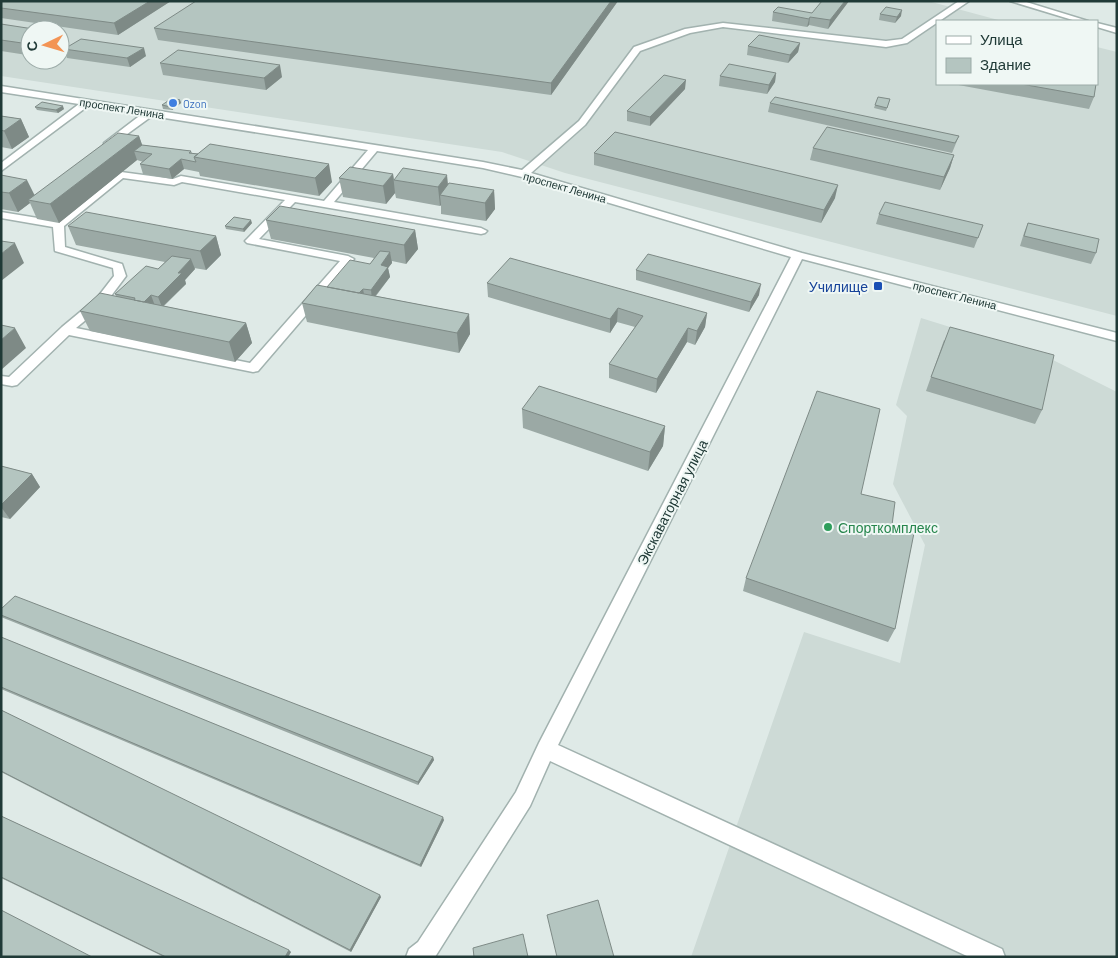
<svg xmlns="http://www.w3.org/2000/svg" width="1118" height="958" viewBox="0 0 1118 958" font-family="Barlow,sans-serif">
<rect width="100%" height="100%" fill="#dfeae7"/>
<path fill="#cddad6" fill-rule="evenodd" d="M1 1H928L1002 21H937V84H1097V47L1117 52V316L565 173 502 152 1 76ZM30 30H60V60H30Z
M921 318 1047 357 1117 392V957H691L804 632 900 663 925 545 893 484 907 416 896 405Z"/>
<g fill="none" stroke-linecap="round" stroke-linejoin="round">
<g stroke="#a2b2af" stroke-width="3">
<path id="minor" d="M959 1H969L907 43 886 47 723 27 690 33 640 51 585 125 531 173 802 253 1117 333V341L802 259 558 745 1002 949 1005 957H969L550 761 530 806 435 957H406L409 949 418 942 516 792 539 743 791 257 522 177 483 168 377 151 334 202 481 228 487 231 485 233 481 234 295 202 259 239 348 256 354 259 258 371 253 372 69 335 17 385 12 386 1 384V376L9 377 62 327 97 298 114 276 113 268 55 251 53 227 1 218V212L56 221 121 172 173 179 181 176 324 201 368 150 152 116 108 148 104 147V143L142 114 88 106 1 171V163L79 104 1 92V86L483 162 522 170 579 121 634 47 685 29 723 23 886 41 902 39ZM123 178 174 185 182 182 285 200 247 239 245 241 247 243 340 261 250 363 76 328 105 304 126 276 122 264 65 247 64 226Z
M1010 1H1023L1088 21H1076Z
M1097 23 1117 28V33L1097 27Z"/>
</g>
<use href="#minor" fill="#fff" fill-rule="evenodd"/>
</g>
<path fill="#9ba9a5" d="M1 1H171L118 35 1 18Z
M618 1 551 95 158 40 154 28Z
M822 1H849L828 29 809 25 807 27 772 21 773 12 812 13Z
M880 14 901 16 895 23 879 20Z
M1 24 30 30V53L27 55 1 51Z
M800 43 798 52 788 63 747 55 748 46Z
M64 49 146 56 130 67 67 58Z
M160 63 282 77 266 90 163 75Z
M776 73 775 82 767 94 719 86 720 76Z
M953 84H1096L1094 97 1089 109Z
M685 89 650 126 627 121V111Z
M890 99 886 111 874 108 875 105Z
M180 100 181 103 172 110 163 109 162 105Z
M770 103 959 136 952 153 768 112Z
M35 107 64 109 58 113 37 110Z
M1 116 21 119 29 137 12 149 1 147Z
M139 136 142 145 191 151 192 153 198 154 210 144 332 182 319 196 200 176 199 172 184 169 172 179 143 174 140 164 143 162 137 160 59 223 37 219 30 203 18 212 1 209V175L34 195Z
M813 148 954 155 950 168 940 190 810 160Z
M594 153 835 198 821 223 594 165Z
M393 174 394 179 448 184 494 190 495 209 486 221 441 214V205L440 206 396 198 395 193 386 204 343 197 339 178Z
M879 214 983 225 974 248 876 224Z
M266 220 415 230 418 249 406 264 392 261V263L388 268 390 277 376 296 469 314 470 334 459 353 307 322 302 303 327 287 370 264 374 258 271 239Z
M252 223 244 232 226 229 225 226Z
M1028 223 1096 253 1091 264 1020 246 1024 233Z
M68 226 216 236 221 255 206 270 194 268 195 269 185 280 186 284 164 306 246 323 252 343 235 362 90 331 80 311 116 296 115 294 158 269 165 262 76 245Z
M636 270 759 295 749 312 636 280Z
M487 283 707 313 705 327 695 345 687 342 656 393 609 378V364L635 327 617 322 610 333 488 297Z
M944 340 1042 410 1035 424 926 391Z
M522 409 665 426 663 446 648 471 523 428Z
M1 466 32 474 40 487 10 519 1 517Z
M861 494 892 525 895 629 888 642 743 591 746 578Z
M1 609 433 757 434 760 418 785 1 617Z
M1 637 444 820 421 867 1 689Z
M1 710 381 897 351 952 1 772Z
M1 816 291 952 288 957H164L1 878Z"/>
<path fill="#7e8a86" d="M150 1H171L118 35 114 23Z
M611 1H618L551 95V83Z
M845 1H849L828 29 830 20Z
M902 10 901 16 895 23 897 17Z
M810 17 809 25 807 27 809 19Z
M30 39V53L27 55 22 43Z
M800 43 798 52 788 63 790 55Z
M144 48 146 56 130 67 127 58Z
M280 65 282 77 266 90 264 78Z
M776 73 775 82 767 94 769 85Z
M686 80 685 89 650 126V117Z
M180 100 181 103 172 110 171 107Z
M63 106 64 109 58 113 56 110Z
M21 119 29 137 12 149 4 131Z
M139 136 145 153 134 151 137 160 59 223 50 204Z
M954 155 950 168 940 190 944 177Z
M181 159 184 169 172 179 169 169Z
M329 164 332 182 319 196 315 178Z
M393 174 395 193 386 204 383 186Z
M447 175 449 194 440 195 441 205 440 206 438 187Z
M27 180 36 198 28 200 30 203 18 212 9 193Z
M838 185 835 198 821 223 824 210Z
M494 190 495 209 486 221 485 203Z
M251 220 252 223 244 232 243 229Z
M415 230 418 249 406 264 404 245Z
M216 236 221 255 206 270 200 251Z
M15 243 24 263 1 281V254Z
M390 252 392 263 388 268 390 277 372 300 371 290 381 265Z
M191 259 195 269 185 280 186 284 162 307 158 297 178 273Z
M761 284 759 295 749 312 751 302Z
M363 289 365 299H355Z
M151 295 155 306H140Z
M618 308 617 322 610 333V319Z
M707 313 705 327 695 345 697 331Z
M469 314 470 334 459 353 457 333Z
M246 323 252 343 235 362 229 342Z
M15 328 26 348 1 370V340Z
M688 328 687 342 656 393 657 379Z
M665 426 663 446 648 471 650 452Z
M32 474 40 487 10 519 1 507V505Z
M433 757 434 760 418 785V782Z
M443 817 444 820 421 867 420 865Z
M380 895 381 897 351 952 350 950Z
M289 950 291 952 288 957H285Z"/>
<path fill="#b4c5c0" stroke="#7e8a86" d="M1 1H150L114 23 1 8Z
M196 1H611L551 83 154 28Z
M822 1H845L830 20 810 17 809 19 773 12 778 7 812 13Z
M886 7 902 10 897 17 880 14Z
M1 24 40 30H30V39L22 43 1 40Z
M759 35 800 43 790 55 748 46Z
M81 39 144 48 127 58 64 49Z
M178 50 280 65 264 78 160 63Z
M729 64 776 73 769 85 720 76Z
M664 75 686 80 650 117 627 111Z
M1021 84H1096L1094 97Z
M775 97 959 136 955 143 770 103Z
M878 97 890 99 887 108 875 105Z
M172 98 180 100 171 107 162 105Z
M42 102 63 106 56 110 35 107Z
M1 116 21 119 4 131 1 130Z
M827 127 954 155 944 177 813 148Z
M615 132 838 185 824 210 594 153Z
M118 133 139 136 50 204 28 200Z
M210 144 329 164 315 178 194 157Z
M142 145 191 151 189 153 198 154 194 157 196 162 181 159 169 169 140 164 152 154 134 151Z
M350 167 393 174 383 186 339 178Z
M403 168 447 175 438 187 394 180Z
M1 175 27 180 9 193 1 192Z
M449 183 494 190 485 203 440 195Z
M885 202 983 225 978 238 879 214Z
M280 206 415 230 404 245 266 220Z
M86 212 216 236 200 251 68 226Z
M234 217 251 220 243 229 225 226Z
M1028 223 1099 239 1096 253 1024 236Z
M1 241 15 243 1 254Z
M380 251 390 252 381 265 388 267 371 290 363 289 359 293 327 287 350 260 370 264Z
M648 254 761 284 751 302 636 270Z
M172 256 191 259 178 273H182L158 297 151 295 144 302 134 300 135 298 115 294 146 266 158 269Z
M510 258 707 313 697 331 688 328 657 379 609 364 643 316 618 308 610 319 487 283Z
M317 285 469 314 457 333 302 303Z
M100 293 246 323 229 342 80 311Z
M1 325 15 328 1 340Z
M950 327 1054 355 1042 410 931 377Z
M539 386 665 426 650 452 522 409Z
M817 391 880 409 861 494 895 502 892 525 914 533 895 629 746 578Z
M1 466 32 474 1 505Z
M15 596 433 757 418 782 1 615V609Z
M1 637 443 817 420 865 1 687Z
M1 710 380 895 350 950 1 771Z
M1 816 289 950 285 957H166L1 877Z
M598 900 614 957H557L547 915Z
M1 910 92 957H1Z
M523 934 528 957H474L473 948Z"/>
<circle fill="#3f7fe0" stroke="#eff7f4" stroke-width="2" cx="173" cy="103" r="5"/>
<rect fill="#1a4fb4" stroke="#eff7f4" stroke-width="2" x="873" y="281" width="10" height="10" rx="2.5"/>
<circle fill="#2e9e5b" stroke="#eff7f4" stroke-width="2" cx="828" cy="527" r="5"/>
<g text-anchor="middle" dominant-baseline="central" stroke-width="4" stroke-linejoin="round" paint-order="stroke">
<g font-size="11" fill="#366cbe" stroke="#eff7f4" text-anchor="start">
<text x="183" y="103">Ozon</text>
</g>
<g font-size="11" fill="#203a37" stroke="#eff7f4">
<text transform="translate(122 108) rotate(9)">проспект Ленина</text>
<text transform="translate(565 187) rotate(16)">проспект Ленина</text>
<text transform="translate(955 295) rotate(14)">проспект Ленина</text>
</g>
<g font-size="14" fill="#164399" stroke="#eff7f4" text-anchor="end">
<text x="868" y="286">Училище</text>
</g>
<g font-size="14" fill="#203a37" stroke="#eff7f4">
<text transform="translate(672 502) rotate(-63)">Экскаваторная улица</text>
</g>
<g font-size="14" fill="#27864d" stroke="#eff7f4" text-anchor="start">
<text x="838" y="527">Спорткомплекс</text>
</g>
</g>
<rect width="1118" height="958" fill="none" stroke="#203a37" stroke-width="5"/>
<rect x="936" y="20" width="162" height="65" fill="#eff7f4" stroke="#9caba8"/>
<rect x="946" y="36" width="25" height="8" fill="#ffffff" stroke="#9caba8"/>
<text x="980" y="45" font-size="15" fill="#203a37">Улица</text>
<rect x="946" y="58" width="25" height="15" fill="#b4c5c0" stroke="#9caba8"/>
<text x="980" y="70" font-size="15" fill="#203a37">Здание</text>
<g transform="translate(45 45) rotate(265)"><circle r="24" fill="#eff7f4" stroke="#9caba8"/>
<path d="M0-4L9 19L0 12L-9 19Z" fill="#f39454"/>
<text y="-8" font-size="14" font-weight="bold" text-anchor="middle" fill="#203a37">С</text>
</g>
</svg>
